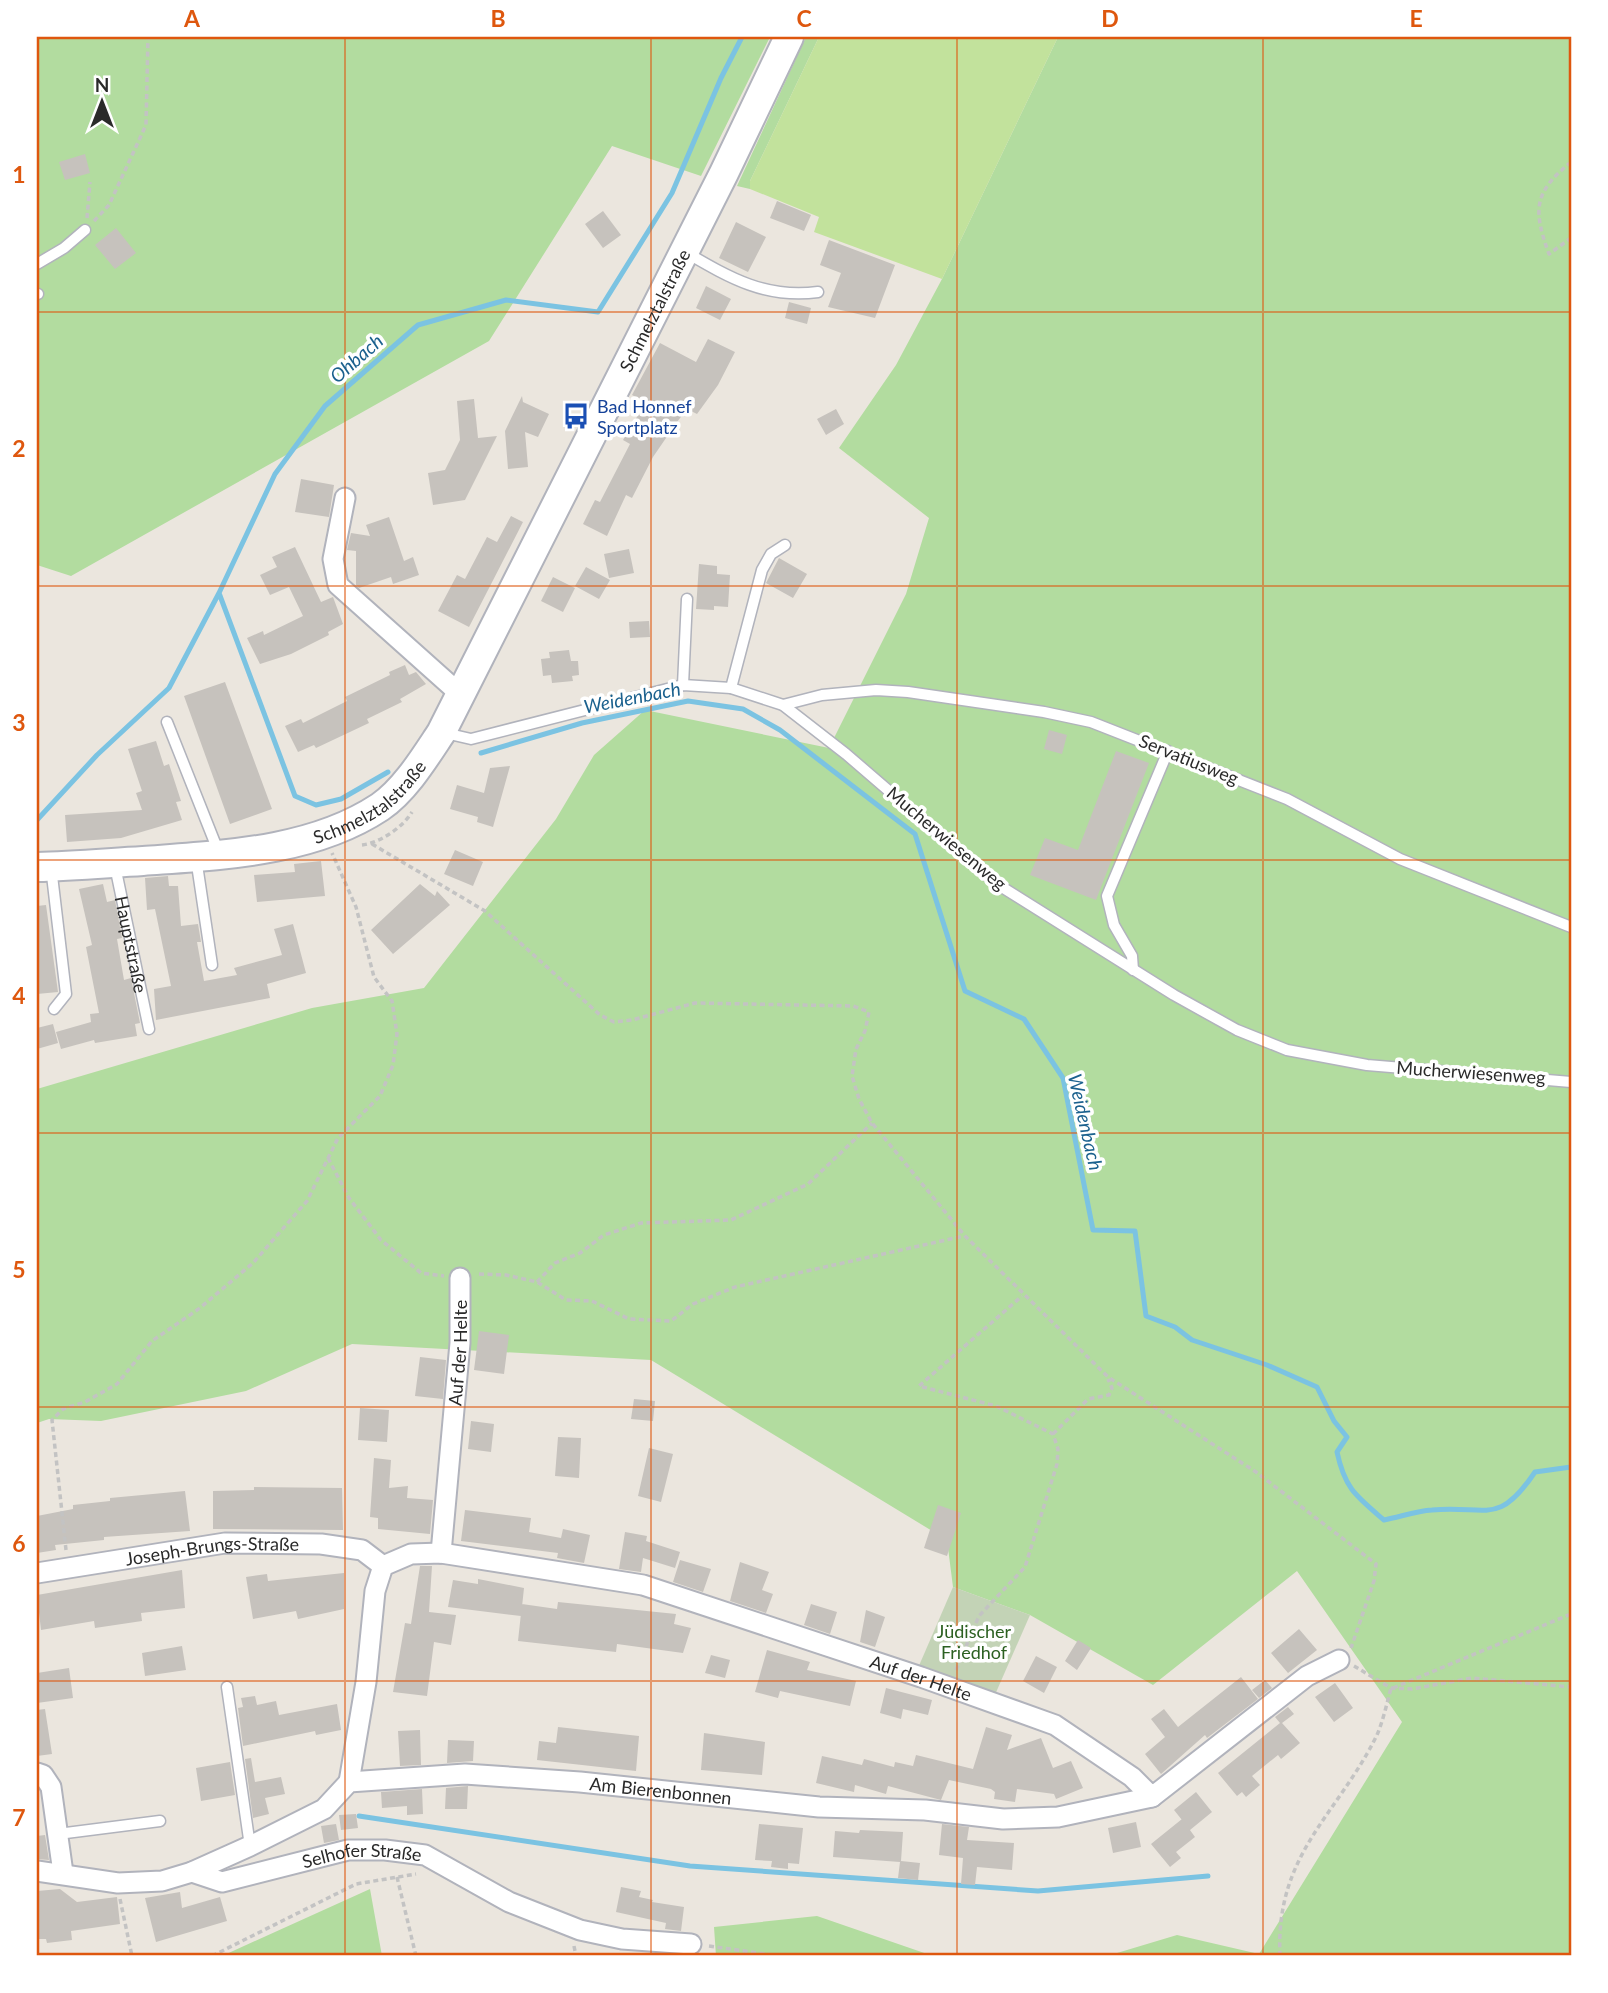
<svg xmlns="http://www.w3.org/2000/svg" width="1608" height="1993" viewBox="0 0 1608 1993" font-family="Lato,sans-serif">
<rect width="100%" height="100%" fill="#ebe6de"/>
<path fill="#b2dc9f" d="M37 37H770L701 176 612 146 489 341 71 576 37 565Z
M806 37H819L750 181V189L737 186Z
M1058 37H1571V1956H1107L1177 1935 1259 1954 1402 1722 1297 1571 1153 1685 1030 1615 953 1587 947 1540 651 1360 352 1344 246 1391 101 1421 49 1419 37 1423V1089L312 1008 424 988 556 819 594 755 645 710 829 748 906 594 929 518 839 448 896 365 942 279Z
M370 1889 382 1956H222Z
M817 1916 933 1956H716L714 1927Z"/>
<path fill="#c3d3b6" d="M953 1587 1030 1615 994 1697 918 1668Z"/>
<path fill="#c2e29c" d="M819 37H1058L942 279 814 232 819 217 750 189V181Z"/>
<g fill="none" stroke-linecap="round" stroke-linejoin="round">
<path stroke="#7bc3e2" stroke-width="5" d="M219 593 295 796 316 805 341 799 388 772
M481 753 582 723 688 701 743 709 780 730 915 834 965 991 1024 1019 1063 1078 1093 1230 1135 1231 1146 1316 1175 1327 1192 1340 1267 1365 1317 1387 1334 1421 1347 1437 1337 1452C1345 1489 1356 1496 1384 1520 1400 1517 1416 1511 1432 1510 1487 1505 1498 1527 1535 1472L1571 1467
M37 820 97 755 169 688 219 593 275 474 325 406 418 325 506 300 598 312 672 193 721 78 742 37
M359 1816 690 1866 1038 1891 1208 1876"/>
</g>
<path fill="#c6c2bd" d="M85 154 90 173 65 180 59 162Z
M777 201 811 215 804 231 770 218Z
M603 211 621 235 603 248 585 224Z
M736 222 766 237 748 272 719 258Z
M116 228 136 253 115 269 95 245Z
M829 240 895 265 875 318 828 307 841 273 820 265Z
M706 286 731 299 720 320 696 308Z
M789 302 811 308 807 324 785 318Z
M708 339 735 352 718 385 697 414 687 409 677 422 653 457 632 498 626 495 607 536 583 524 595 500 600 502 630 444 623 440 646 402 632 395 660 343 696 362Z
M522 396 523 402 549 414 538 437 525 432 528 467 508 469 505 431Z
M474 399 478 438 497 436 465 500 433 505 428 473 445 470 460 440 457 401Z
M836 409 844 424 826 435 817 419Z
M301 479 334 485 329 517 295 512Z
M511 516 523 522 469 627 438 611 457 575 465 579 487 537 497 542Z
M389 517 404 561 413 557 419 575 393 584 391 577 359 588 356 585V551L347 550 351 533 370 536 366 525Z
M295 547 321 602 333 597 343 624 328 632 329 635 291 654 260 664 247 638 263 631 264 635 303 616 289 587 270 595 260 575 277 567 272 557Z
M629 549 634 573 609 578 604 554Z
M779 558 807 574 793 598 766 583Z
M699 564 717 566V574L730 575 728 607 714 606V610L696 609Z
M586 567 610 580 599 599 575 586Z
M553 577 575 588 563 612 541 601Z
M649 621 650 637 630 638 629 622Z
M569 650 571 661H578L579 675 572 676 573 681 552 683 551 675 543 676 541 659 550 658 549 652Z
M405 665 409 675 416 672 426 684 400 699 402 702 367 719 369 723 316 748 314 745 298 752 285 726 301 719 303 723 347 701 345 697 390 675 389 672Z
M225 682 272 809 230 824 184 696Z
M1049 730 1067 735 1062 754 1044 749Z
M156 741 164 766 169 764 181 801 176 802 182 820 121 838 67 842 65 815 142 810 136 793 142 791 128 749Z
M1116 751 1149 763 1096 900 1030 875 1045 838 1078 850Z
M510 766 493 827 477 822 478 817 450 809 457 785 484 793 490 768Z
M455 850 483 862 473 886 444 874Z
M321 861 325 896 257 902 254 875 295 872 294 864Z
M168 876 169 886H178L181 926 198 924 201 942H197L204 981 237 975 234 968 282 955 274 929 293 924 306 973 267 984 270 998 156 1020 154 989 171 986 155 909 147 910 145 878Z
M103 884 107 902 115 900 122 938 117 939 124 980 131 978 140 1023 135 1024 137 1036 95 1043 94 1040 61 1049 56 1032 91 1022 90 1014 99 1013 86 947 92 945 79 889Z
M420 884 435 896 437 891 450 905 393 954 371 930Z
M46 905 58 992 37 994V906Z
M53 1024 58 1043 37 1049V1028Z
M479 1331 509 1335 504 1374 474 1370Z
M420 1357 446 1360 443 1399 415 1396Z
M634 1399 655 1401 653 1421 631 1419Z
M360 1408 389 1410 387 1442 358 1440Z
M471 1421 494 1424 491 1452 468 1449Z
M558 1437 581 1438 579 1478 555 1476Z
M649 1448 673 1454 661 1502 638 1496Z
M374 1458 391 1460 389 1488 408 1486 407 1498 433 1500 430 1534 378 1529V1518L370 1517Z
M254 1487 342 1488 343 1530 213 1529V1491L254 1490Z
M185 1491 190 1531 104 1537V1540L55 1545 56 1550 37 1553V1516L73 1509V1505L110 1501V1498Z
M938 1505 961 1513 947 1556 924 1548Z
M465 1510 531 1518 529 1532 561 1538 563 1529 590 1535 584 1563 557 1558 558 1553 461 1541Z
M625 1532 647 1536 646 1541 680 1552 675 1568 643 1558 641 1572 619 1569Z
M680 1560 711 1569 703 1592 673 1582Z
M740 1562 769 1572 762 1590 773 1594 766 1613 730 1601Z
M420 1566H432L429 1612 456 1615 451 1645 434 1642 427 1696 393 1692 405 1623 411 1624Z
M182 1570 185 1608 141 1613 142 1621 95 1628 94 1621 41 1630 37 1595Z
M344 1573V1609L298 1619 296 1611 253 1619 246 1577 267 1574 268 1581Z
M478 1579 524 1588 521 1616 448 1607 453 1580 478 1584Z
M558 1602 676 1614 674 1624 691 1628 683 1653 617 1644 616 1652 518 1641 522 1604 557 1609Z
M811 1604 837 1612 830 1634 804 1625Z
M866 1610 885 1617 875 1647 860 1642Z
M1299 1629 1317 1650 1288 1673 1271 1653Z
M1078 1640 1091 1648 1077 1670 1065 1661Z
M182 1646 186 1670 145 1676 142 1653Z
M767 1650 810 1662 807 1670 856 1681 850 1706 780 1691 778 1698 755 1692Z
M711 1655 730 1660 725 1678 705 1673Z
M1036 1656 1057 1667 1044 1693 1023 1681Z
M69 1668 73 1698 37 1703V1673Z
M1241 1677 1258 1699 1207 1738 1205 1735 1161 1774 1145 1754 1165 1737 1151 1719 1164 1709 1178 1727Z
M1265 1680 1272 1688 1259 1698 1252 1690Z
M1335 1683 1353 1708 1334 1722 1315 1697Z
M886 1688 932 1700 928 1715 903 1709 901 1719 880 1713Z
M255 1696 257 1705 276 1701 279 1715 337 1704 341 1730 316 1735 315 1731 243 1746 238 1708 243 1707 241 1698Z
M1288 1707 1294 1714 1282 1723 1300 1743 1281 1759 1278 1755 1252 1776 1260 1785 1246 1797 1242 1792 1237 1796 1218 1773 1280 1723 1275 1717Z
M45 1709 52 1754 37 1756V1710Z
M558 1727 639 1736 636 1771 537 1760 539 1741 556 1743Z
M986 1727 1012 1735 1007 1750 1041 1738 1053 1768 1071 1761 1083 1788 1056 1799 1054 1794 1017 1789 1015 1802 994 1799 995 1792 991 1789 949 1780 941 1800 888 1786 886 1794 855 1785 854 1792 816 1783 822 1756 862 1765 864 1759 894 1767 895 1762 913 1766 916 1755 973 1769Z
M420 1730 421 1765 400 1766 398 1731Z
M704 1733 765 1742 762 1775 701 1770Z
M448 1740 474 1741 473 1761 447 1763Z
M251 1758 255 1782 281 1777 285 1794 265 1798 269 1814 253 1818 245 1759Z
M230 1762 235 1795 201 1801 196 1768Z
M468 1786 467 1809H445L446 1788Z
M422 1789 423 1814 407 1815V1806L382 1808 381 1792Z
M1196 1792 1212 1812 1190 1830 1174 1810Z
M356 1814 358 1828 341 1830 339 1815Z
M1182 1819 1195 1837 1176 1852 1181 1858 1170 1867 1151 1844Z
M1136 1822 1141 1847 1113 1853 1108 1828Z
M336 1824 339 1840 324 1843 321 1826Z
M759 1824 803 1828 799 1864 788 1863V1869L771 1867 772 1861 755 1860Z
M942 1824 969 1827 967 1840 1014 1843 1012 1870 977 1867 975 1885 961 1884 963 1858 939 1855Z
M860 1830 903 1832 901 1861 920 1863 918 1880 898 1878 900 1862 833 1857 835 1831 859 1833Z
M45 1835 49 1860 37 1859V1836Z
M621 1887 641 1891 639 1897 653 1900 652 1902 684 1907 681 1931 665 1929 666 1923 616 1912Z
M60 1889 77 1902 117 1897 120 1924 71 1931 72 1940 47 1943 46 1939H39L37 1891Z
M180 1892 182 1908 220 1897 227 1921 156 1942 145 1898Z"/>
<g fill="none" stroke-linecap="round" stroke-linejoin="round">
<g stroke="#b1b3bc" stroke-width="13">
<g id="lane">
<path d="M687 253C730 278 766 299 818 292"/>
<path d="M37 264 64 248 85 230"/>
<path d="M37 294H38"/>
<path d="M683 685 687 599"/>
<path d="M731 688 762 570 771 554 785 545"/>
<path d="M783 705 822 695 876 690 908 692 1044 712 1091 722 1287 799 1400 859 1571 927"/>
<path d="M167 722 219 853"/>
<path d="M445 733 471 739 683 685 731 688 783 705 846 754 997 884 1174 995 1237 1030 1287 1050 1367 1065 1571 1082"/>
<path d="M196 858 212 965"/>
<path id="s1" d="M115 866 149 1029"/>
<path d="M51 867 66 994 54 1009"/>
<path d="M1133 970 1132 956 1114 925 1107 896 1168 751"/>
<path d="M227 1687 250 1846"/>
<path d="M58 1834 160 1821"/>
</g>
</g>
<g stroke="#b1b3bc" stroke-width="23">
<g id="street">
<path d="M345 498 333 559 338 585 460 694"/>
<path id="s2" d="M441 1553 460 1343V1278"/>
<path id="s3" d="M37 1573 225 1543 321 1544 362 1550 383 1566"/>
<path d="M37 1773 43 1775 51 1787 63 1873"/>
<path id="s4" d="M349 1782 366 1682 375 1591 383 1566 411 1554 441 1553 643 1585 921 1677 1055 1725 1132 1777 1152 1797 1307 1676 1339 1660"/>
<path id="s5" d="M37 1871 118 1883 162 1881 192 1872 250 1846 324 1809 349 1782 465 1774 580 1782 819 1807 925 1810 1003 1819 1058 1817 1152 1797"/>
<path id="s6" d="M192 1872 222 1882 348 1850H385L425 1855 509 1902 580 1930 622 1939 691 1944"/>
</g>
</g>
<g stroke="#b1b3bc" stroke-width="32">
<g id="secondary">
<path id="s7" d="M37 867C72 866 108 863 143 861 223 855 312 852 380 807 405 790 425 757 441 733L724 173 789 37"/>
</g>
</g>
<path stroke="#c3c3c3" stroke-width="3.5" stroke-dasharray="5 3.5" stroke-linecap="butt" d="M1571 162C1533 193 1533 210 1549 254L1571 238
M87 218 90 182
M94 221 109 205 146 125 148 37
M372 844 485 911 600 1015 614 1022 632 1020 695 1003 853 1006 869 1012 865 1031 856 1049 852 1076 859 1099 872 1123 965 1236 1108 1377 1256 1472 1376 1564 1374 1581 1351 1648
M362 845C380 843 403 827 412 812
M328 1158 349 1198 381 1240 421 1273 444 1276
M479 1274 506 1275 537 1282 566 1300 592 1301 629 1319 671 1321 693 1304 735 1287 964 1236
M537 1282 555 1263 580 1253 604 1235 641 1223 731 1220 808 1184 872 1123
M1053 1434 1088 1399 1109 1395 1112 1388 1108 1379
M66 1550 52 1420 63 1409 85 1402 117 1384 152 1341 200 1308 253 1263 307 1201 338 1138 380 1096 393 1065 397 1034 392 1001 374 977 356 907 332 853
M1354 1666 1391 1688 1412 1689 1472 1678 1571 1687
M956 1670 979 1616 1025 1567 1057 1464 1058 1449 1053 1434 996 1406 919 1386 1022 1296
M1393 1688 1571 1614
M397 1877 416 1956
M120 1899 132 1956
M574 1946 576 1956
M709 1946 780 1956
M212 1956 356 1884 416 1874
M1280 1956C1275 1854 1337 1816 1377 1735 1383 1721 1387 1703 1391 1688"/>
<use href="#lane" stroke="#fff" stroke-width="10"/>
<use href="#street" stroke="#fff" stroke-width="19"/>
<use href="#secondary" stroke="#fff" stroke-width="28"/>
</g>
<path fill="none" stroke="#de570e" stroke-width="2" stroke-opacity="0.55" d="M345 37V1956M651 37V1956M957 37V1956M1263 37V1956M37 312H1571M37 586H1571M37 860H1571M37 1133H1571M37 1407H1571M37 1681H1571"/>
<defs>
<g id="bus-bare" transform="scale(2.1)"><path d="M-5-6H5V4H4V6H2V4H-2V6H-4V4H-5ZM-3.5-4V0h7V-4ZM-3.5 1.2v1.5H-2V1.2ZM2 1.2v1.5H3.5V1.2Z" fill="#1a4fb4" stroke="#fff" stroke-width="2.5" paint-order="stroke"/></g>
</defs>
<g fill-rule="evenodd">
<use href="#bus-bare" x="576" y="416"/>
</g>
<g text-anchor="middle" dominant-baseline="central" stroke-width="7" stroke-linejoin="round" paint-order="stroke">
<g font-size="18" fill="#2a2a2a" stroke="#fff">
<text stroke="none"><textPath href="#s7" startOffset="922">Schmelztalstraße</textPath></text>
<text transform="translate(1189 759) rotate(22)">Servatiusweg</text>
<text stroke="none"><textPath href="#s7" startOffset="346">Schmelztalstraße</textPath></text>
<text transform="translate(947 838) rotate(40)">Mucherwiesenweg</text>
<text stroke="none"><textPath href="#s1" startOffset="80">Hauptstraße</textPath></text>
<text transform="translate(1471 1072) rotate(4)">Mucherwiesenweg</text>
<text stroke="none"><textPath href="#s2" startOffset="201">Auf der Helte</textPath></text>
<text stroke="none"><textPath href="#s3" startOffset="177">Joseph-Brungs-Straße</textPath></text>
<text stroke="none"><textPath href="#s4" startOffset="777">Auf der Helte</textPath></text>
<text stroke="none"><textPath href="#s5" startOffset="653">Am Bierenbonnen</textPath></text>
<text stroke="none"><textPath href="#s6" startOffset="175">Selhofer Straße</textPath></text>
</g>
<g font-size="18" fill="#164399" stroke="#fff" text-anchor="start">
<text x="597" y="406">Bad Honnef<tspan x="597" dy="21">Sportplatz</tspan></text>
</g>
<g font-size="18" fill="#2c6021" stroke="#fff">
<text x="974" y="1631">Jüdischer<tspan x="974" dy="21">Friedhof</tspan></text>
</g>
<g font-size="19" font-style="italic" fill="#1b618e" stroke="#fff">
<text transform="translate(356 358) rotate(-41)">Ohbach</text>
<text transform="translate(632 697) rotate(-11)">Weidenbach</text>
<text transform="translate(1086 1122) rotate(77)">Weidenbach</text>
</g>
</g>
<rect width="1608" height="1993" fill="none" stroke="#ffffff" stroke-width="77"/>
<g transform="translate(102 102)" stroke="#ffffff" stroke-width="5" paint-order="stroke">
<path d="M0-5L12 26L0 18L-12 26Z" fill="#2a2a2a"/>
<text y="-10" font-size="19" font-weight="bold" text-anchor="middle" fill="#2a2a2a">N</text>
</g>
<rect x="38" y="38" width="1532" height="1916" fill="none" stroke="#de570e" stroke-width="2.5"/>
<g font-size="23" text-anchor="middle" font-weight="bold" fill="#de570e">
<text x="192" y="27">A</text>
<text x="498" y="27">B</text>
<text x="804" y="27">C</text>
<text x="1110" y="27">D</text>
<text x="1416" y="27">E</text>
<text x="19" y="183">1</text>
<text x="19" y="457">2</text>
<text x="19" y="731">3</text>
<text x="19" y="1004">4</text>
<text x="19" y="1278">5</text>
<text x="19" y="1552">6</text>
<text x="19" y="1826">7</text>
</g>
</svg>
